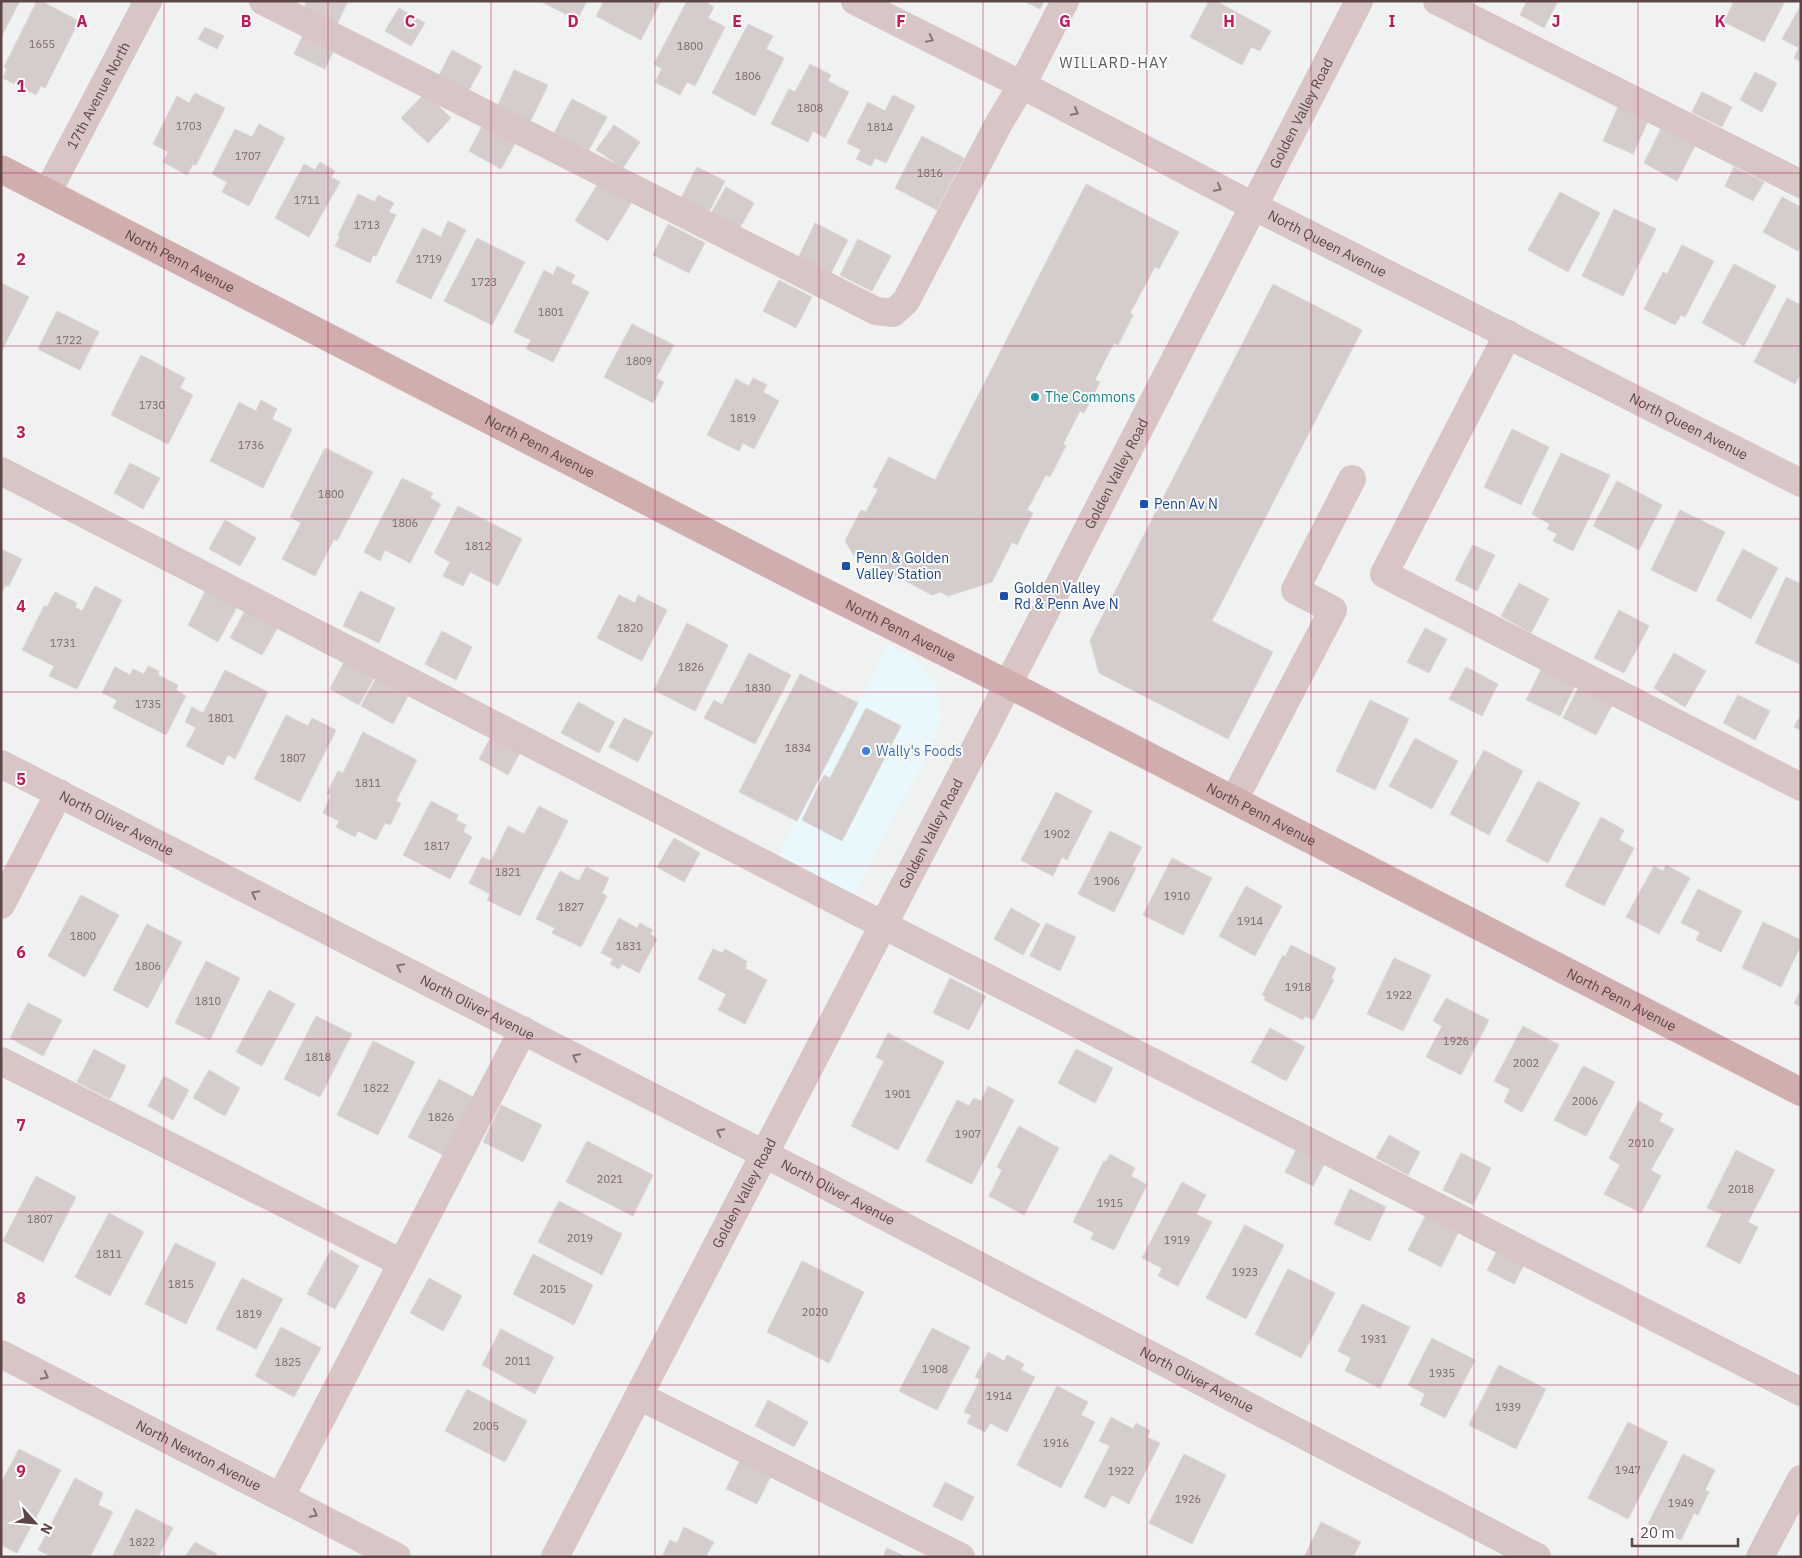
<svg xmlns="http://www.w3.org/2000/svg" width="1802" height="1558" viewBox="0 0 1802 1558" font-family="'IBM Plex Sans',sans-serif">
<rect width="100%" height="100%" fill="#eff2f1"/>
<path fill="#e8f8fd" d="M888 645 915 659 935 682 938 693 940 713 939 726 936 738 848 907 772 868Z"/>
<path fill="#d4cdcb" stroke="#dbd5d3" d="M1 1H20L1 37Z
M37 1H41L79 21 45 88 41 86 36 95 3 78 7 69 4 67Z
M307 1H348L337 24 304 7Z
M540 1H587L577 20Z
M604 1H661L641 40 596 16Z
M687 1H704L714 7 708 18 725 27 695 86 687 82 680 95 655 82 662 69 654 64Z
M1024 1H1044L1040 9Z
M1209 1H1216L1271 31 1260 51 1251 47 1242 65 1190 37Z
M1527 1H1558L1544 28 1520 15Z
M1734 1H1785L1764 42 1724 22Z
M1801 5V62L1794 58 1799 48 1782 39Z
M399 8 425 23 411 46 385 31Z
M748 24 773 36 766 49 784 58 755 116 712 93Z
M205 27 224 36 217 49 198 39Z
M304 33 335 47 325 69 294 54Z
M452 50 482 66 469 90 439 75Z
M810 64 831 75 828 81 849 92 825 138 813 131 808 142 771 124 789 89 795 92Z
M514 70 548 85 530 122 497 107Z
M1755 72 1777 83 1762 112 1740 100Z
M1702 92 1732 107 1722 127 1692 112Z
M195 93 225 108 196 165 193 164 187 175 163 162 168 152 153 144 177 96 189 103Z
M425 93 451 118 428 143 401 118Z
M893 95 915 106 886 163 875 158 871 166 856 159 861 150 847 143 868 102 885 111Z
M572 99 607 117 589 150 554 133Z
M1618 107 1648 121 1633 154 1603 141Z
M484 123 516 142 501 169 469 151Z
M259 124 285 138 249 206 222 192 227 182 212 174 235 129 252 137Z
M614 125 640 142 623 168 596 150Z
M1661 129 1695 146 1677 181 1644 163Z
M922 136 964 158 937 210 895 188Z
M320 162 335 171 331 177 340 182 309 237 275 218 304 164 315 170Z
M697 167 725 181 708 214 680 200Z
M1734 167 1764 182 1753 201 1725 186Z
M599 182 632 202 608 241 575 221Z
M1086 184 1179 232 1159 269 1155 267 1130 313 1133 315 1118 345 1114 343 1095 380 1100 382 1084 413 1080 411 1063 444 1066 446 1050 477 1046 475 1027 510 1033 513 1017 545 1012 542 992 582 948 596 941 592 932 595 853 554 845 541 861 510 866 512 878 489 873 487 889 457 935 480Z
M726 187 754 203 738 231 710 215Z
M1560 192 1600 213 1568 272 1528 250Z
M358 194 375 202 378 195 394 203 389 212 396 215 376 256 373 255 370 263 335 246 340 236 338 235Z
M1782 197 1801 207V245L1798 251 1763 232Z
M1614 209 1656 229 1623 296 1582 276Z
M448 221 466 230 431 299 396 282 423 228 441 237Z
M815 223 848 240 830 275 798 258Z
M668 224 705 243 689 273 653 255Z
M477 238 525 262 492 325 444 301Z
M858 239 891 256 872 291 840 275Z
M1682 245 1714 261 1685 317 1681 315 1675 325 1644 309 1663 272 1667 274Z
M1734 264 1776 286 1744 346 1702 323Z
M557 266 575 275 571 283 589 292 553 362 526 349 531 340 514 332 544 270 553 275Z
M779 280 812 297 796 328 763 311Z
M1 283 29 297 1 352Z
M1273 284 1362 330 1212 621 1273 652 1228 739 1099 673 1090 640Z
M1787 298 1801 305V373L1795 384 1754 362Z
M57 311 99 332 80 370 38 349Z
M632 324 674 345 656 378 664 382 653 403 604 377Z
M141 355 185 378 180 388 193 395 168 444 111 415Z
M753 378 767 385 763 392 779 401 754 449 743 443 739 451 707 435 736 379 749 386Z
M261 400 277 409 272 419 292 429 263 488 210 461 239 402 256 411Z
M1512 429 1549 447 1521 505 1484 487Z
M325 448 373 472 337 541 334 539 315 576 282 559 301 523 290 517Z
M1561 453 1610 475 1573 551 1553 541 1557 534 1547 529 1550 524 1532 514Z
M130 463 160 478 143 509 114 493Z
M402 478 433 493 430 498 441 504 410 563 385 550 380 561 364 552Z
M1617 481 1662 505 1639 550 1593 526Z
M458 506 522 539 498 586 470 572 463 586 443 576 450 562 434 553Z
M1680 510 1725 532 1696 592 1651 570Z
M225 520 256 538 240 566 209 549Z
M1473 545 1495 555 1477 591 1455 580Z
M1 549 22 559 9 586H5L1 594Z
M1743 549 1778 568 1751 619 1716 600Z
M1786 577 1801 584 1800 664 1755 643Z
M1519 583 1549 599 1531 633 1501 616Z
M95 586 122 600 77 689 49 676 54 666 22 650 44 606 47 607 55 592 77 603 75 607 82 611Z
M206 590 237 607 218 642 188 625Z
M360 591 395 608 379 643 343 626Z
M619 595 635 603 638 595 667 610 642 661 597 638Z
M246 609 278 627 262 655 230 638Z
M1619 610 1649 626 1624 673 1594 658Z
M687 623 728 645 695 711 654 690Z
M1425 628 1447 639 1429 673 1407 662Z
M442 631 472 647 456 680 425 664Z
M749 653 791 675 755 744 704 718 714 700 722 705Z
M1674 653 1706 671 1685 707 1654 688Z
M346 658 376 674 359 705 330 689Z
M1544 664 1578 680 1560 716 1526 700Z
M148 666 159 671 158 675 178 685 176 690 186 696 166 735 113 708 117 700 102 693 115 667 130 675 133 669 144 674Z
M1466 667 1498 684 1482 716 1449 699Z
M225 670 268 692 235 759 228 755 223 765 186 746 196 728 185 722 192 707 203 713Z
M378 674 410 692 393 724 361 706Z
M800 674 858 703 797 821 739 792Z
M1581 682 1615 700 1596 735 1563 718Z
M1738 695 1770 711 1755 740 1723 723Z
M1370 700 1409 719 1375 790 1336 771Z
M578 702 615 722 599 753 561 733Z
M866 708 901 726 842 841 802 820 824 775 830 778Z
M286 715 308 726 312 718 336 730 300 802 254 779Z
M1801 715V730L1794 727Z
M624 718 653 732 638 762 609 747Z
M363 732 417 760 396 801 401 803 390 825 385 823 376 840 358 831 355 837 336 827 339 821 323 813 331 795 327 793 338 771 343 773Z
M493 733 522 749 508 775 479 759Z
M1415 738 1458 761 1432 809 1389 786Z
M1484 750 1523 771 1489 835 1450 814Z
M1538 781 1580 803 1548 863 1506 841Z
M1056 792 1092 811 1067 860 1062 857 1053 876 1021 860Z
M431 801 458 815 456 820 466 825 463 832 472 837 450 879 403 855Z
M539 806 568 821 520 916 487 900 490 894 469 883 482 857 491 861 508 826 524 834Z
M1601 817 1624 830 1619 840 1634 848 1604 906 1565 886Z
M1110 831 1142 847 1132 866 1136 868 1114 912 1078 894Z
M674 838 700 853 684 882 657 867Z
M1172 858 1212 878 1183 935 1143 915Z
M1666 865 1690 878 1659 934 1626 917 1654 866 1663 871Z
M586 867 609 878 602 893 607 896 581 947 552 933 555 928 536 919 560 871 579 881Z
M1246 886 1282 906 1255 956 1219 936Z
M1698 889 1742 911 1721 952 1696 940 1700 932 1681 923Z
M81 895 119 915 85 977 48 956Z
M1011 908 1040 924 1023 955 994 939Z
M619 918 637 928 640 923 653 930 650 934 657 939 639 973 622 964 619 969 610 964 613 959 601 953Z
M1763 922 1801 940V945L1781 987 1742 968Z
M1046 923 1076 937 1060 971 1030 956Z
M147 924 182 942 148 1008 113 990Z
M1291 945 1336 968 1331 978 1334 980 1313 1020 1305 1016 1303 1020 1264 1000 1266 997 1262 995 1283 955 1285 957Z
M713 949 722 953 725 949 747 961 745 965 747 966 745 968 767 980 745 1024 718 1010 726 994 698 979Z
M1394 958 1431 975 1403 1031 1367 1014Z
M206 961 240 978 210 1040 175 1023Z
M950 978 986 996 969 1030 933 1013Z
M269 990 295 1004 262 1066 236 1052Z
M1801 990V1007L1794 1003Z
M1446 998 1489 1020 1461 1075 1426 1057 1442 1026 1433 1021Z
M28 1003 62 1020 43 1056 10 1038Z
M316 1016 352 1034 320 1097 284 1079Z
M1523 1026 1559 1045 1522 1112 1504 1102 1510 1089 1494 1081Z
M1270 1028 1305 1047 1286 1081 1251 1062Z
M888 1033 944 1062 898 1150 851 1126 884 1061 876 1057Z
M373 1041 415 1062 378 1135 337 1115Z
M94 1049 126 1066 110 1099 77 1082Z
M1076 1049 1113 1068 1095 1103 1058 1083Z
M1583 1066 1615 1082 1586 1136 1554 1120Z
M209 1070 240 1088 225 1116 193 1098Z
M164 1076 189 1090 173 1120 148 1106Z
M439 1079 473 1097 443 1155 408 1137Z
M988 1086 1014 1100 972 1184 926 1161 957 1100 969 1106 974 1098 981 1101Z
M1639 1101 1663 1114 1659 1121 1674 1129 1651 1170 1661 1176 1641 1213 1604 1194 1620 1165 1609 1158Z
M501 1105 542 1125 523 1162 483 1142Z
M1019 1126 1059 1148 1024 1215 989 1196 1002 1170 997 1167Z
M1389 1135 1420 1152 1408 1175 1376 1158Z
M587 1141 653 1175 633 1216 566 1182Z
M1297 1148 1325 1163 1313 1186 1285 1172Z
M1736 1150 1775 1170 1748 1222 1758 1227 1740 1264 1706 1246 1722 1214 1707 1208Z
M1461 1153 1491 1168 1473 1205 1443 1190Z
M1110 1154 1135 1168 1131 1176 1147 1185 1114 1250 1091 1239 1094 1233 1073 1222 1104 1161 1106 1162Z
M36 1176 76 1197 43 1262 3 1241Z
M1182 1182 1206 1195 1196 1214 1212 1222 1178 1286 1158 1276 1162 1268 1142 1258Z
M1350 1189 1386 1207 1370 1241 1334 1224Z
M559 1201 622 1234 602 1275 538 1242Z
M109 1213 144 1232 110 1296 75 1277Z
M1427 1213 1460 1229 1441 1267 1408 1250Z
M1245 1225 1284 1245 1246 1319 1206 1298Z
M175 1243 216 1263 186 1324 145 1304Z
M1498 1249 1525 1263 1514 1284 1487 1270Z
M331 1250 359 1266 335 1309 307 1294Z
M533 1254 593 1285 574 1325 513 1294Z
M802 1261 864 1292 829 1363 767 1332Z
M1288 1269 1335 1293 1301 1358 1255 1334Z
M242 1278 283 1299 256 1349 216 1329Z
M429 1278 462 1296 443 1331 410 1313Z
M1362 1304 1410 1327 1380 1388 1345 1371 1351 1358 1338 1351Z
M281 1327 321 1348 294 1397 255 1376Z
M932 1328 970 1347 937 1410 899 1391Z
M501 1329 554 1357 535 1394 482 1365Z
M1432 1338 1475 1360 1445 1418 1420 1405 1425 1394 1408 1385Z
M988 1352 1004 1361 1007 1355 1024 1364 1021 1370 1035 1377 1007 1432 990 1423 985 1432 967 1423 971 1415 964 1412 980 1380 975 1377Z
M1499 1365 1546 1389 1516 1449 1469 1425Z
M1057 1386 1088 1402 1081 1415 1095 1422 1061 1488 1017 1465Z
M467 1389 527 1421 505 1462 445 1431Z
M768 1400 808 1422 794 1447 755 1426Z
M1111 1417 1133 1429 1136 1423 1150 1431 1147 1437 1160 1443 1129 1504 1112 1495 1105 1508 1084 1497 1110 1446 1099 1441Z
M1628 1422 1668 1442 1628 1519 1588 1498Z
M19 1449 61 1470 17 1553 1 1545V1483Z
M1184 1454 1226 1475 1192 1544 1149 1523Z
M1683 1454 1715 1470 1705 1490 1709 1492 1698 1515 1694 1513 1681 1540 1648 1524Z
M742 1456 773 1472 757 1504 726 1489Z
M75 1478 103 1493 98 1505 113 1512 90 1557H52L38 1550Z
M945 1482 974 1497 962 1521 933 1506Z
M136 1509 173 1528 158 1557H112Z
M1321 1522 1361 1542 1353 1557H1304Z
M684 1527 714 1542 706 1556 708 1557H662L670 1540 677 1543Z
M195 1542 217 1554 216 1557H185Z
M887 1548 906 1557H883Z"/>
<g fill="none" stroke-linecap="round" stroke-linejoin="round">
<g stroke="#d8c5c5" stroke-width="28">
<path d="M263 1 876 311 893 313 906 301 999 123 1022 85 1065 1"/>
<path id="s1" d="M855 1 1022 85 1253 206 1801 483"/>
<path d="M1437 1 1801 184"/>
<path id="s2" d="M48 191 148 1"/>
<path d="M1508 334 1384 574 1801 787"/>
<path d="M1 471 844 905 1801 1392"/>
<path id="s3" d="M1 764 817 1181 1537 1557"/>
<path d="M1234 800 1333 610 1295 590 1352 479"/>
<path d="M1 905 59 793"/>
<path d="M1 1061 402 1263"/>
<path id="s4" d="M1 1354 397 1557"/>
<path d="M639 1396 961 1557"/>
<path d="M281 1496 523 1030"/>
<path id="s5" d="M555 1557 982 735 1359 1"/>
<path d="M1760 1557 1801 1479"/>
</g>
<path stroke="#d0aead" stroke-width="28" id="s6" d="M1 169 802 581 1008 684 1801 1092"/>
</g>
<defs><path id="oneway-chevron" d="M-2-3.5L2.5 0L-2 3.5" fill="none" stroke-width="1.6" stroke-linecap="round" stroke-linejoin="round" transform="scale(1.25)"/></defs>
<g stroke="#897272">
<use href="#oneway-chevron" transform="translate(930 39) rotate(26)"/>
<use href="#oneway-chevron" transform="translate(1075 112) rotate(28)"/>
<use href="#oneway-chevron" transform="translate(1218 188) rotate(28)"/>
<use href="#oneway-chevron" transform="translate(255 894) rotate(-153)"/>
<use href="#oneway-chevron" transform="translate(400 967) rotate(-153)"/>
<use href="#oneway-chevron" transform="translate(576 1057) rotate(-153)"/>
<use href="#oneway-chevron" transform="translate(720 1132) rotate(-153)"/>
<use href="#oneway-chevron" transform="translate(45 1376) rotate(27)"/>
<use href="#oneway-chevron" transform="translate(314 1514) rotate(28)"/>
</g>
<path fill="none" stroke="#c2185b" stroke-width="1" stroke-opacity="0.55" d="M164 1V1557M328 1V1557M491 1V1557M655 1V1557M819 1V1557M983 1V1557M1147 1V1557M1311 1V1557M1474 1V1557M1638 1V1557M1 173H1801M1 346H1801M1 519H1801M1 692H1801M1 866H1801M1 1039H1801M1 1212H1801M1 1385H1801"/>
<circle fill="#0f9aa8" stroke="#fff" stroke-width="2" cx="1035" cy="397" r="5"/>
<g fill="#1a4fb4" stroke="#fff" stroke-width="2">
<rect x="1139" y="499" width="10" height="10" rx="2.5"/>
<rect x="841" y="561" width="10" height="10" rx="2.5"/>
<rect x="999" y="591" width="10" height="10" rx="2.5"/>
</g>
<circle fill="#3f7fe0" stroke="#fff" stroke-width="2" cx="866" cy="751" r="5"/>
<g text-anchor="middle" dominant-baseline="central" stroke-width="4" stroke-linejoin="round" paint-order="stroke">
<g font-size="11" fill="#7c6867">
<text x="42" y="44">1655</text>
<text x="690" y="46">1800</text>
<text x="748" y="76">1806</text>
<text x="810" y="108">1808</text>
<text x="189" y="126">1703</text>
<text x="880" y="127">1814</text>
<text x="248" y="156">1707</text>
<text x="930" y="173">1816</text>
<text x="307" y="200">1711</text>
<text x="367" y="225">1713</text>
<text x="429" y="259">1719</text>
<text x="484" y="282">1723</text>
<text x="551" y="312">1801</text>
<text x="69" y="340">1722</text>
<text x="639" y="361">1809</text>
<text x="152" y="405">1730</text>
<text x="743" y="418">1819</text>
<text x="251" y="445">1736</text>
<text x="331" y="494">1800</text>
<text x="405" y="523">1806</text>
<text x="478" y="546">1812</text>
<text x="630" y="628">1820</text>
<text x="63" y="643">1731</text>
<text x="691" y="667">1826</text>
<text x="758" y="688">1830</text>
<text x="148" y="704">1735</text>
<text x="221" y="718">1801</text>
<text x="798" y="748">1834</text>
<text x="293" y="758">1807</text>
<text x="368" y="783">1811</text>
<text x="1057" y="834">1902</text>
<text x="437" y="846">1817</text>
<text x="508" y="872">1821</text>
<text x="1107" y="881">1906</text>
<text x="1177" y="896">1910</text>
<text x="571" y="907">1827</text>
<text x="1250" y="921">1914</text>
<text x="83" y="936">1800</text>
<text x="629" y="946">1831</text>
<text x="148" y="966">1806</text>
<text x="1298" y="987">1918</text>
<text x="1399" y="995">1922</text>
<text x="208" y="1001">1810</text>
<text x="1456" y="1041">1926</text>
<text x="318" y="1057">1818</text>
<text x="1526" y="1063">2002</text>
<text x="376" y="1088">1822</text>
<text x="898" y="1094">1901</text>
<text x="1585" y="1101">2006</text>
<text x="441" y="1117">1826</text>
<text x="968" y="1134">1907</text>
<text x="1641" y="1143">2010</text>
<text x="610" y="1179">2021</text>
<text x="1741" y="1189">2018</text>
<text x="1110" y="1203">1915</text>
<text x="40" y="1219">1807</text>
<text x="580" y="1238">2019</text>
<text x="1177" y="1240">1919</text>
<text x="109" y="1254">1811</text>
<text x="1245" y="1272">1923</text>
<text x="181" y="1284">1815</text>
<text x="553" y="1289">2015</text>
<text x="815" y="1312">2020</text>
<text x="249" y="1314">1819</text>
<text x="1374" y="1339">1931</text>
<text x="518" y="1361">2011</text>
<text x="288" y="1362">1825</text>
<text x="935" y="1369">1908</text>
<text x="1442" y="1373">1935</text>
<text x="999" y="1396">1914</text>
<text x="1508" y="1407">1939</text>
<text x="486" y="1426">2005</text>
<text x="1056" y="1443">1916</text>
<text x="1628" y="1470">1947</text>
<text x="1121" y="1471">1922</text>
<text x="1188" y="1499">1926</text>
<text x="1681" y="1503">1949</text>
<text x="142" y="1542">1822</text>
</g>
<g font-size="14" fill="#5e4646" stroke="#fff">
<text stroke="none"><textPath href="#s2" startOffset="108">17th Avenue North</textPath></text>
<text stroke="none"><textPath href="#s5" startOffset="1625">Golden Valley Road</textPath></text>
<text stroke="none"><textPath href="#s1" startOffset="531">North Queen Avenue</textPath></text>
<text stroke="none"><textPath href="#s6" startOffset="201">North Penn Avenue</textPath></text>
<text stroke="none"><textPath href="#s1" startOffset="936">North Queen Avenue</textPath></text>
<text stroke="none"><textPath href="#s6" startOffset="606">North Penn Avenue</textPath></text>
<text stroke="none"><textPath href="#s5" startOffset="1220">Golden Valley Road</textPath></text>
<text stroke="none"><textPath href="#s6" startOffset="1011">North Penn Avenue</textPath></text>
<text stroke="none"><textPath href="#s6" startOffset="1416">North Penn Avenue</textPath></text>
<text stroke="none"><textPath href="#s3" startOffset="130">North Oliver Avenue</textPath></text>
<text stroke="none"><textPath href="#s5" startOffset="815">Golden Valley Road</textPath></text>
<text stroke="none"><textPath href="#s6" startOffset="1821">North Penn Avenue</textPath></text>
<text stroke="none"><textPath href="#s3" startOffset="535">North Oliver Avenue</textPath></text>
<text stroke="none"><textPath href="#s5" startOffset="410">Golden Valley Road</textPath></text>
<text stroke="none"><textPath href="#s3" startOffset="940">North Oliver Avenue</textPath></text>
<text stroke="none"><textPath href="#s3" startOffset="1345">North Oliver Avenue</textPath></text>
<text stroke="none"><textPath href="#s4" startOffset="222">North Newton Avenue</textPath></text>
</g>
<g font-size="14" fill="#0d838f" stroke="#fff" text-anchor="start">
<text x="1045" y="397">The Commons</text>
</g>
<g font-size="14" fill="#164399" stroke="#fff" text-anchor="start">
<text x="1154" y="504">Penn Av N</text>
<text x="856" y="558">Penn &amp; Golden<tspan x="856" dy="16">Valley Station</tspan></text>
<text x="1014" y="588">Golden Valley<tspan x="1014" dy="16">Rd &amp; Penn Ave N</tspan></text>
</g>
<g font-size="14" fill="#366cbe" stroke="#fff" text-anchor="start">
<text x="876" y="751">Wally's Foods</text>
</g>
<g font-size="15" letter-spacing="1" fill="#655c5b" stroke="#fff">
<text x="1114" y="62">WILLARD-HAY</text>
</g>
</g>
<g font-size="16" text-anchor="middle" font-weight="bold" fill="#c2185b" stroke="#fff" stroke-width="4" stroke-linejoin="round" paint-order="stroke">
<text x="82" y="27">A</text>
<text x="246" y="27">B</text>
<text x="410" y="27">C</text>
<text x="573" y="27">D</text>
<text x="737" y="27">E</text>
<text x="901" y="27">F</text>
<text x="1065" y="27">G</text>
<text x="1229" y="27">H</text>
<text x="1392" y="27">I</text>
<text x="1556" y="27">J</text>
<text x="1720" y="27">K</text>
<text x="21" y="92">1</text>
<text x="21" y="265">2</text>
<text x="21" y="438">3</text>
<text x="21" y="612">4</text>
<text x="21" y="785">5</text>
<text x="21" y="958">6</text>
<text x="21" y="1131">7</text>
<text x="21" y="1304">8</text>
<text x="21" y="1477">9</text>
</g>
<rect width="1802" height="1558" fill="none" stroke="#5e4646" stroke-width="5"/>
<g transform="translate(35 1523) rotate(117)" stroke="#ffffff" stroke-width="4" paint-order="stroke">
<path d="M0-4L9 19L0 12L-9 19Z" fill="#5e4646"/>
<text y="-8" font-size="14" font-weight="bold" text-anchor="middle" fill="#5e4646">N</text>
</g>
<path d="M1632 1538v8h106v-8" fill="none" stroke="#5e4646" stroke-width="2.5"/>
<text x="1640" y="1538" font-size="15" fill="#5e4646" stroke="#ffffff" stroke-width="4" paint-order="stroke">20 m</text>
</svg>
